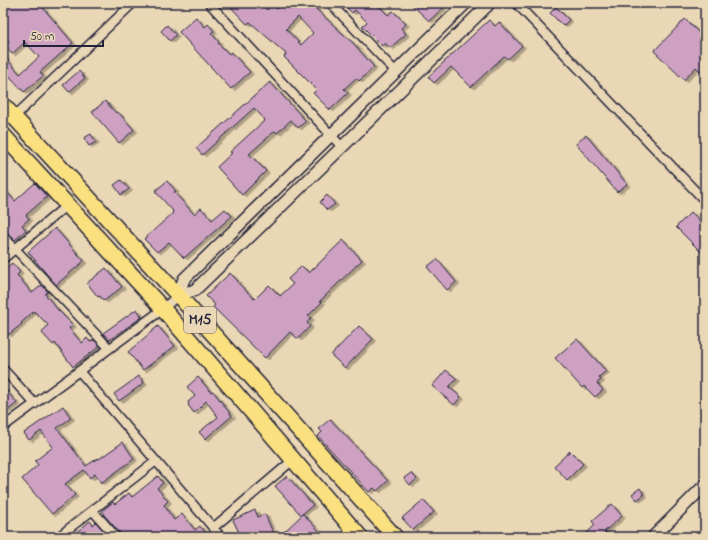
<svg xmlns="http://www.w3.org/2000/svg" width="708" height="540" viewBox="0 0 708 540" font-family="'Indie Flower',sans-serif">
<defs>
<filter id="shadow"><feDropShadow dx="3.5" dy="2" stdDeviation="0" flood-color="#0004"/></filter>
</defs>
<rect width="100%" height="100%" fill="#ead7b5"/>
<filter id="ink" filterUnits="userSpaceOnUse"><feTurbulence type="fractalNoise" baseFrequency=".025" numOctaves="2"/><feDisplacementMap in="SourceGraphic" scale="8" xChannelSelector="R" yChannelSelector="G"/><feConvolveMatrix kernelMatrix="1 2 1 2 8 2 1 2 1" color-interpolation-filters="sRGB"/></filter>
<g filter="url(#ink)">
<path fill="#cea1c2" stroke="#22223b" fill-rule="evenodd" filter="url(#shadow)" d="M9 3H39L73 43 40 72 43 76 24 92 3 69V55L20 74 39 57 25 42 12 54 5 46 9 42 3 35V8Z
M227 3H261L267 10 272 5 277 9 283 3H323L316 9 354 44 374 67 359 81 356 78 344 89 348 93 330 110 313 93 317 90 284 57 286 54 250 22 247 24ZM298 17 313 33 301 45 286 29Z
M342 3H376L388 15 393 11 406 24 401 28 406 34 390 48 385 43 382 46 362 26 367 22 355 10 352 13Z
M410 3H439L443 8 429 21Z
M556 7 569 20 563 26 550 13Z
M196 17 205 27 208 24 214 31 211 33 219 42 218 43 229 54 231 52 250 72 231 89 179 32Z
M685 19 705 39V66L700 71 696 67 684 80 654 51Z
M489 20 495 26 499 22 522 46 508 59 504 56 471 87 451 67 434 83 428 77Z
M167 25 176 35 170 41 161 31Z
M79 71 85 78 69 92 63 85Z
M270 82 306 121 298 128 291 120 277 133 275 131 249 154 266 171 242 195 217 167 232 153 230 152 265 120 254 108 202 155 196 148Z
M105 101 116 113 118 112 134 130 119 143 92 112Z
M91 134 96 142 89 146 84 138Z
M586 135 627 184 617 192 576 144Z
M121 180 129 189 121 195 114 185Z
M167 181 176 191 174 192 194 214 201 208 212 220 225 209 232 216 184 258 169 242 157 252 144 239 173 213 172 212 173 211 155 191Z
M35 183 47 197 26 215 29 219 22 225 26 230 15 240 3 228V188L15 201Z
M327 195 335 204 327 210 320 202Z
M691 212 705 225V256L676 227Z
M55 228 84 261 56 285 28 252Z
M343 240 362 260 320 301 322 302 308 316 311 318 307 323 310 326 298 339 290 332 265 358 213 307 215 305 206 296 230 273 238 281 237 282 255 299 269 285 280 296 293 284 288 279 302 266 309 273Z
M437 259 456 282 447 290 427 267Z
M12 263 20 272 17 275 32 293 42 285 48 292 45 294 58 310 73 325 69 328 82 343 87 338 90 342 94 340 100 346 73 367 55 343 53 345 42 333 48 325 34 311 21 323 22 324 8 335 3 331V271Z
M106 268 122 287 104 301 100 296 98 297 87 283Z
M137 309 142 317 109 340 103 333Z
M158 326 175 346 143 370 128 352Z
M359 326 373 339 345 368 331 355Z
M577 339 606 371 599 377 601 380 597 383 603 390 595 397 584 386 582 388 555 358Z
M446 370 457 379 449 387 461 397 454 405 432 386Z
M139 376 144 383 119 401 114 394Z
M198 377 211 392 213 391 232 416 205 439 199 432 218 417 206 401 194 413 188 405 189 404 188 402 195 396 187 387Z
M3 387 17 403 7 411 3 407Z
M63 406 71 418 57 428 86 466 98 458 99 459 123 442 134 459 101 483 95 474 90 478 84 470 65 484 75 495 52 514 22 479 38 465 35 461 53 447 41 431 29 440 24 433Z
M330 419 388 481 377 491 374 488 369 492 318 436 322 432 319 429Z
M570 451 583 464 567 480 554 466Z
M411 473 417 479 410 485 404 478Z
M158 476 163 483 157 488 168 501 164 505 174 520 182 514 195 530 200 526 209 537H121L120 533 104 515 105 514 102 511 113 502 115 504 129 493 132 497Z
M287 476 313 505 301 515 275 486Z
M640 488 644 495 637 500 632 494Z
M423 500 434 512 413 530 402 518Z
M612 504 622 516 605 531 606 532 600 537H583L595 525 592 521Z
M255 510 258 517 265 514 275 537H241L233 520Z
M303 514 325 537H289L284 532Z
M90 521 93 525 96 522 109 537H71Z"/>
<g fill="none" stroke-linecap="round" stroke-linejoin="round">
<g stroke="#22223b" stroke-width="11">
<path id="street" d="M209 3 342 147
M330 3 396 72
M516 3 705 201
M14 117 133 3
M3 236 109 348
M3 259 67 205
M3 369 35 404
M79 371 221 537
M3 427 163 309 178 295
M93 511 116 537
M213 528 293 460
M58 537 156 461"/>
</g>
<g stroke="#22223b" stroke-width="14">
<path id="secondary" d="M178 295 195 290 487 6 489 3
M178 295 184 279 466 3
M653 537 705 485"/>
</g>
<g stroke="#22223b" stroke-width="18">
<path id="highway" d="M3 105 178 295 395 537
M3 135 163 309 360 537"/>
</g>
<use href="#street" stroke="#ead7b5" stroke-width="8"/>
<use href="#secondary" stroke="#ead7b5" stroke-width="11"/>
<use href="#highway" stroke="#fbe080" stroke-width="15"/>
</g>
</g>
<g text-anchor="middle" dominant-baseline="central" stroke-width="3" stroke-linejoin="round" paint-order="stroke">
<rect fill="#ead7b5" stroke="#5e5860" stroke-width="1" x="184" y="307" width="32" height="26" rx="3"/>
<g font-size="15" font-weight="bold" fill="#22223b">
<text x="200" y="320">M15</text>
</g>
</g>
<rect width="708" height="540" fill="none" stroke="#ead7b5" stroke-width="16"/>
<rect x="8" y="8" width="692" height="524" fill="none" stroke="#22223b" stroke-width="1.5" filter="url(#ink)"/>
<path d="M24 40v6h79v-6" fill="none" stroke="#22223b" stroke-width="2"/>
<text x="30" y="40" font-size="12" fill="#22223b" stroke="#ead7b5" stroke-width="3" paint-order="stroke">50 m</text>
</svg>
